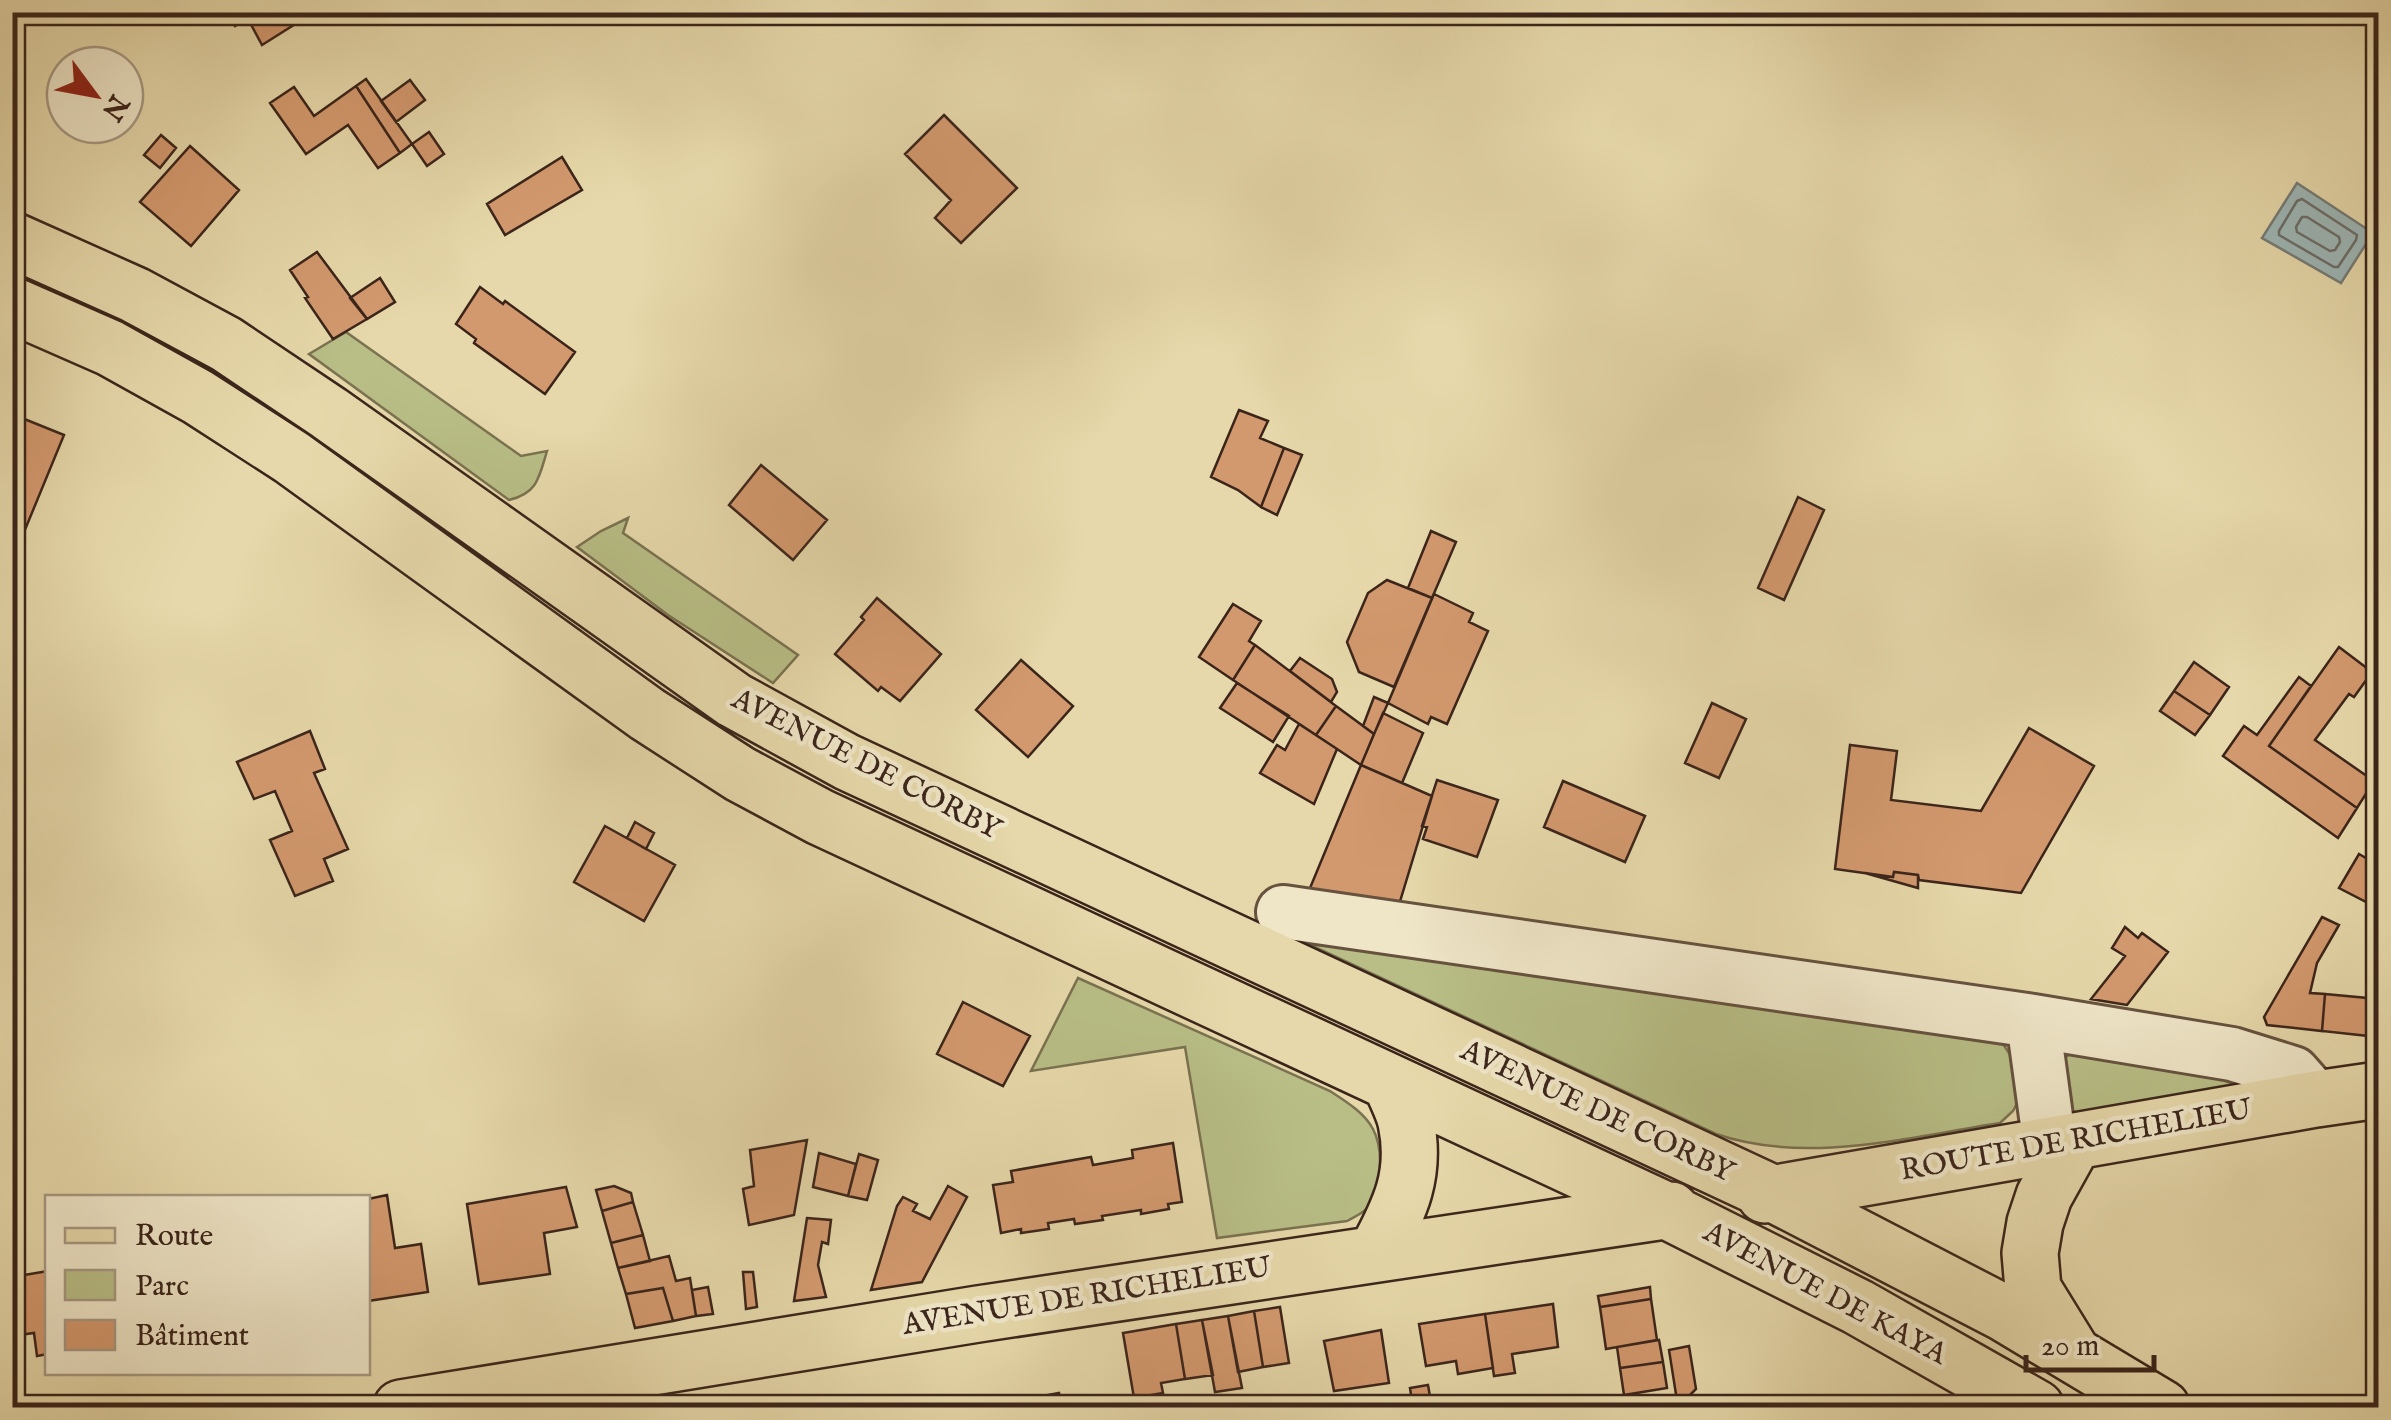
<svg xmlns="http://www.w3.org/2000/svg" width="2391" height="1420" viewBox="0 0 2391 1420" font-family="'IM FELL English',serif">
<rect width="100%" height="100%" fill="#e6d8aa"/>
<filter id="stains"><feTurbulence type="fractalNoise" baseFrequency=".002" numOctaves="4"/><feColorMatrix values="0 0 0 0 .2 0 0 0 0 .09 0 0 0 0 .02 0 0 0 .5 -.17"/></filter>
<radialGradient id="worn" r=".72"><stop offset=".6" stop-color="#630" stop-opacity="0"/><stop offset="1" stop-color="#630" stop-opacity=".3"/></radialGradient>
<path fill="#b8be86" stroke="#7a7250" stroke-width="2.5" d="M346 332 521 456 547 451C539 477 538 493 509 500L309 354Z
M628 518 623 533 798 655 773 683 668 615 577 547 601 531Z
M1289 935 1988 1032 2003 1044 2013 1059 2021 1096 2013 1111 2000 1123C1908 1137 1807 1165 1716 1134Z
M1078 978 1330 1091C1345 1101 1364 1112 1373 1129 1384 1150 1382 1190 1367 1208 1362 1214 1354 1217 1347 1221L1217 1238 1185 1047 1031 1071Z
M2098 1046 2245 1084 2083 1113 2071 1111 2064 1058 2080 1048Z"/>
<path fill="#9db6b5" stroke="#767c77" stroke-width="2.5" d="M2297 183 2373 233 2341 283 2262 238Z"/>
<g fill="none" stroke-linecap="round" stroke-linejoin="round">
<path stroke="#6c6e68" stroke-width="2.5" d="M2302 199 2357 235 2356 240 2338 267H2334L2279 235V231L2297 201Z
M2302 217H2307L2339 237 2340 242 2335 250 2330 251 2297 232 2296 227Z"/>
</g>
<path fill="#d3996e" stroke="#3b251b" stroke-width="2.5" d="M227 12H295L300 21 262 45 248 19 235 26Z
M466 12H482L483 21 467 22Z
M366 79 412 144 400 153 356 86Z
M410 80 425 100 396 122 381 101Z
M356 86 400 153 378 168 348 125 306 154 270 103 294 87 314 116Z
M944 115 1017 188 961 243 935 218 951 200 905 154Z
M429 132 444 154 427 166 412 144Z
M161 135 176 148 160 168 144 155Z
M190 146 239 190 191 246 140 202Z
M562 157 582 190 505 235 487 204Z
M317 252 367 319 333 339 305 298 308 297 290 270Z
M380 278 395 302 367 319 350 298Z
M480 287 503 304 505 301 575 352 545 394 474 343 476 339 456 324Z
M1239 410 1268 421 1260 438 1284 448 1261 507 1238 490 1211 477Z
M12 414 64 435 22 537 12 533Z
M1284 448 1302 455 1277 515 1261 507Z
M761 465 827 520 793 560 729 505Z
M1798 497 1824 510 1784 600 1758 588Z
M1431 531 1456 542 1432 598 1408 588Z
M1387 580 1432 598 1394 687 1359 672 1347 642 1368 593Z
M1434 594 1473 613 1469 622 1488 631 1447 724 1431 717 1428 724 1388 703Z
M877 598 941 654 900 701 881 687 878 691 835 654 864 620 861 617Z
M1233 604 1261 621 1249 641 1255 645 1233 680 1199 657Z
M1255 645 1336 706 1316 735 1233 680Z
M2339 647 2372 672 2354 697 2349 694 2315 740 2374 781 2357 808 2269 746Z
M1300 658 1332 679 1337 692 1331 702 1290 671Z
M1021 660 1073 706 1028 757 976 710Z
M2194 662 2229 687 2210 715 2174 691Z
M2299 677 2311 686 2269 746 2357 808 2338 838 2223 756 2244 726 2257 735Z
M1237 683 1289 716 1273 742 1220 708Z
M2174 691 2210 715 2195 735 2160 711Z
M1374 697 1388 703 1374 734 1363 726Z
M1712 703 1746 719 1719 778 1685 763Z
M1336 706 1374 734 1361 765 1316 735Z
M1383 713 1423 733 1402 783 1361 765Z
M1299 724 1337 749 1314 804 1260 773 1277 745 1285 750Z
M2029 728 2094 766 2021 893 1919 880 1918 875 1894 872 1893 877 1835 869 1850 745 1897 751 1891 800 1981 811Z
M310 731 325 769 314 773 348 849 324 859 333 881 295 896 270 840 292 831 275 791 254 799 237 762Z
M1361 765 1432 796 1398 908 1310 888Z
M1437 780 1498 800 1477 857 1423 839 1427 827 1422 826Z
M1563 781 1645 816 1625 862 1544 827Z
M635 822 654 833 646 849 627 838Z
M605 826 675 865 644 921 574 882Z
M2359 854 2378 865V893L2372 905 2339 888Z
M1894 872 1918 875V888L1865 873 1893 877Z
M2322 917 2339 925 2317 963 2310 993 2325 994 2322 1031 2267 1025 2264 1017Z
M2125 927 2138 938 2142 933 2168 952 2127 1005 2091 999 2125 956 2112 948Z
M2325 994 2378 999V1037L2322 1031Z
M963 1002 1030 1036 1003 1086 937 1054Z
M807 1140 794 1215 749 1225 743 1189 754 1186 750 1150Z
M1173 1143 1182 1202 1168 1204 1169 1209 1141 1214V1210L1102 1216 1103 1220 1075 1224 1074 1219 1048 1223 1049 1229 1021 1233V1229L1001 1233 993 1185 1013 1182 1011 1171 1091 1157 1093 1165 1133 1158 1132 1150Z
M819 1153 856 1164 848 1196 813 1187Z
M859 1154 878 1160 867 1200 848 1196Z
M614 1186 631 1193 633 1202 602 1211 596 1190Z
M948 1186 967 1197 922 1282 871 1290 897 1206 903 1197 917 1204 913 1211 930 1219Z
M566 1187 577 1227 544 1233 550 1274 479 1284 467 1204Z
M387 1195 395 1248 421 1244 428 1292 368 1301V1199Z
M633 1202 643 1235 611 1243 602 1211Z
M807 1218 831 1220 828 1244 822 1242 818 1265 826 1297 794 1301Z
M643 1235 650 1261 618 1268 611 1243Z
M669 1256 676 1281 690 1278 696 1316 673 1321 663 1288 626 1294 618 1268Z
M48 1271V1354L37 1356 34 1333 12 1336V1277Z
M743 1272H753L757 1307 746 1309Z
M708 1287 713 1314 696 1316 692 1290Z
M1650 1287 1651 1299 1600 1307 1598 1296Z
M663 1288 673 1321 635 1328 626 1294Z
M1651 1299 1657 1340 1606 1349 1600 1307Z
M1553 1304 1558 1347 1512 1354 1515 1373 1494 1376 1485 1314Z
M1280 1307 1289 1363 1263 1367 1254 1311Z
M1254 1311 1263 1367 1238 1372 1228 1316Z
M1485 1314 1493 1368 1458 1374 1456 1361 1426 1366 1419 1324Z
M1228 1316 1242 1388 1215 1392 1202 1320Z
M1202 1320 1213 1375 1185 1379 1176 1324Z
M1176 1324 1185 1379 1161 1383 1163 1393 1134 1398 1123 1333Z
M1381 1330 1389 1383 1334 1391 1324 1341Z
M1659 1340 1663 1362 1620 1368 1617 1347Z
M1689 1346 1696 1389 1678 1407 1669 1350Z
M1663 1362 1667 1388 1624 1395 1620 1368Z
M1428 1385 1432 1408H1413L1410 1388Z
M1059 1393 1062 1408H1038L1037 1397Z
M1037 1397 1038 1408H1010L1009 1402Z"/>
<g fill="none" stroke-linecap="round" stroke-linejoin="round">
<g stroke="#66523f" stroke-width="58">
<path id="minor" d="M1283 912 2033 1021 2232 1054 2293 1073 2316 1099
M2033 1021 2050 1146"/>
</g>
<g stroke="#3b251b" stroke-width="60">
<path id="primary" d="M12 240 135 295 226 344 329 413 734 700 847 762 1774 1194 2002 1312 2162 1408
M12 305 110 348 198 397 291 457 647 714 740 774 820 817 1665 1210 1858 1307 2036 1408
M1765 1195 2316 1099 2378 1090
M1376 1253C1400 1209 1417 1174 1406 1122 1403 1109 1396 1096 1391 1084
M2070 1349 2033 1289 2030 1253 2035 1223 2044 1196 2074 1142
M401 1408 978 1314 1671 1210"/>
</g>
<use href="#minor" stroke="#efe6c8" stroke-width="52"/>
<use href="#primary" stroke="#e6d8aa" stroke-width="55"/>
</g>
<g text-anchor="middle" dominant-baseline="central" stroke-width="9" stroke-linejoin="round" paint-order="stroke">
<g font-size="30" fill="#3b251b" stroke="#efe6c8">
<text transform="translate(866 765) rotate(27)">AVENUE DE CORBY</text>
<text transform="translate(1597 1112) rotate(25)">AVENUE DE CORBY</text>
<text transform="translate(2076 1141) rotate(-10)">ROUTE DE RICHELIEU</text>
<text transform="translate(1825 1294) rotate(28)">AVENUE DE KAYA</text>
<text transform="translate(1087 1297) rotate(-9)">AVENUE DE RICHELIEU</text>
</g>
</g>
<rect width="2391" height="1420" fill="none" stroke="#e6d8aa" stroke-width="50"/>
<rect x="15" y="15" width="2361" height="1390" fill="none" stroke="#3b251b" stroke-width="5"/>
<rect x="25" y="25" width="2341" height="1370" fill="none" stroke="#3b251b" stroke-width="2.5"/>
<rect x="45" y="1195" width="325" height="180" fill="#efe6c8" stroke="#a79983" stroke-width="2.5"/>
<rect x="65" y="1228" width="50" height="15" fill="#e6d8aa" stroke="#a79983" stroke-width="2.5"/>
<text x="135" y="1245" font-size="30" fill="#3b251b">Route</text>
<rect x="65" y="1270" width="50" height="30" fill="#b8be86" stroke="#a79983" stroke-width="2.5"/>
<text x="135" y="1295" font-size="30" fill="#3b251b">Parc</text>
<rect x="65" y="1320" width="50" height="30" fill="#d3996e" stroke="#a79983" stroke-width="2.5"/>
<text x="135" y="1345" font-size="30" fill="#3b251b">Bâtiment</text>
<g transform="translate(95 95) rotate(122)"><circle r="48" fill="#efe6c8" stroke="#a79983" stroke-width="2.5"/>
<path d="M0-8L18 38L0 25L-18 38Z" fill="#8f2418"/>
<text y="-15" font-size="28" font-weight="bold" text-anchor="middle" fill="#3b251b">N</text>
</g>
<path d="M2026 1355v15h128v-15" fill="none" stroke="#3b251b" stroke-width="5"/>
<text x="2041" y="1355" font-size="30" fill="#3b251b" stroke="#efe6c8" stroke-width="8" paint-order="stroke">20 m</text>
<rect width="100%" height="100%" filter="url(#stains)"/>
<rect width="100%" height="100%" fill="url(#worn)"/>
</svg>
